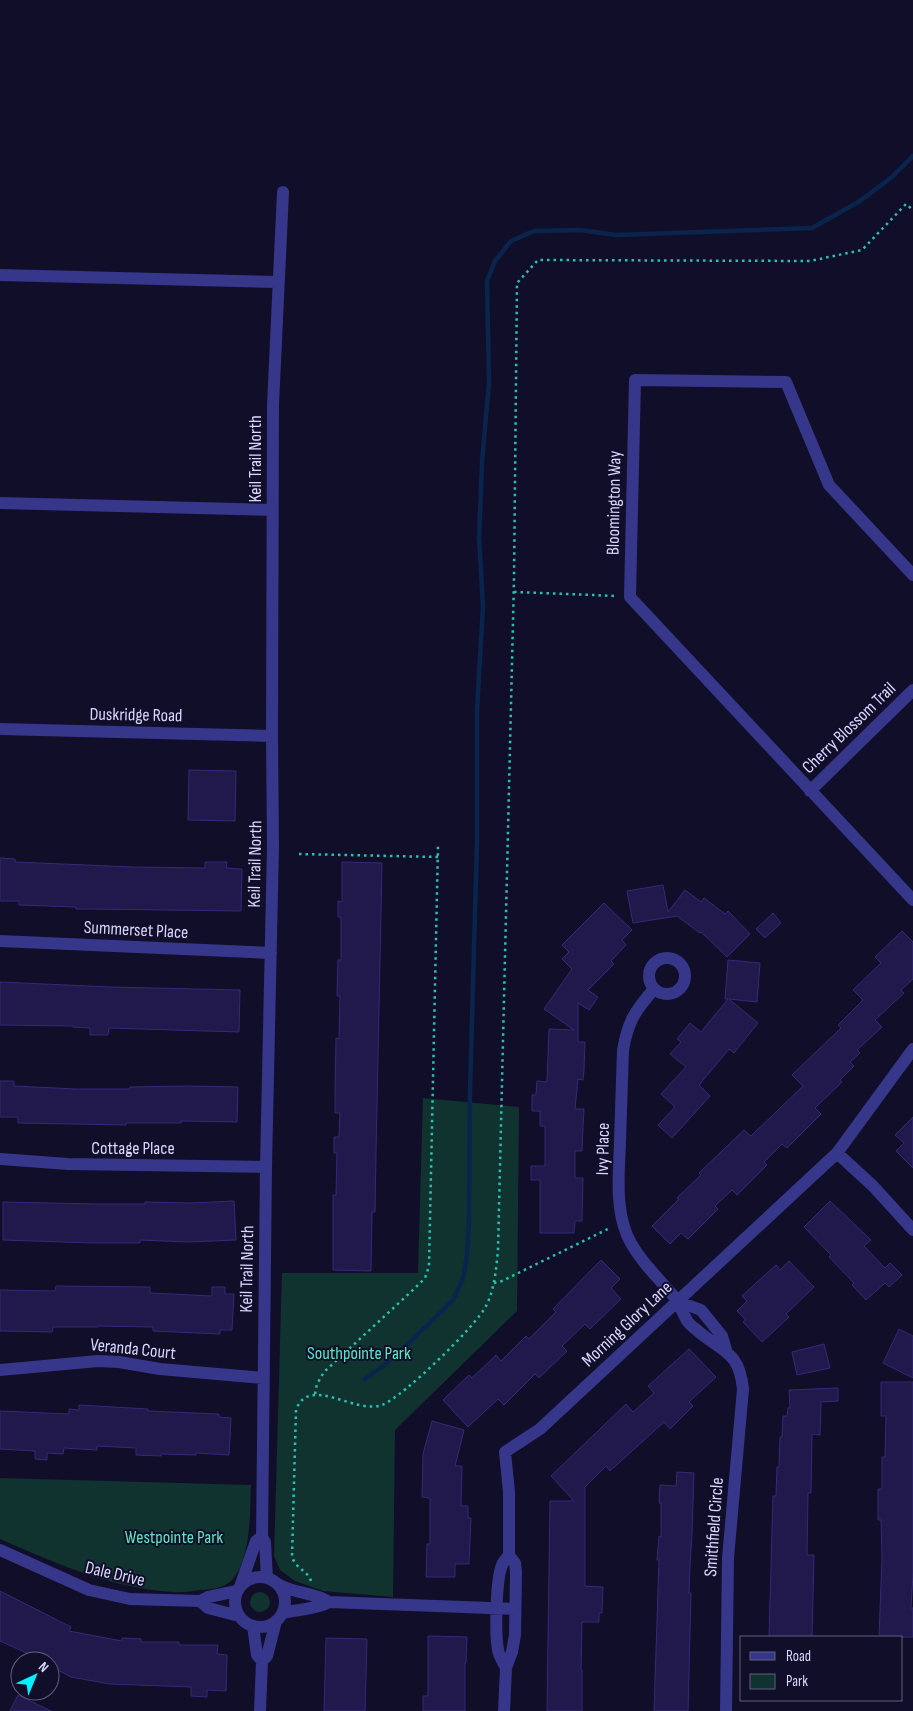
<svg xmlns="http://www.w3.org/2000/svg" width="913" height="1711" viewBox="0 0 913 1711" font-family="'Sofia Sans Condensed',sans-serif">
<rect width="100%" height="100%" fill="#110e29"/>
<path fill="#113330" d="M423 1098 519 1107 517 1311 395 1430 393 1597 323 1591 295 1581 280 1570 274 1556 282 1273H418Z
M0 1478 251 1485C250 1512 251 1559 232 1580 223 1589 212 1589 200 1590 192 1591 182 1593 174 1592 113 1589 55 1563 0 1539Z
M250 1602a10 10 0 1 1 20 0a10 10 0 1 1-20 0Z"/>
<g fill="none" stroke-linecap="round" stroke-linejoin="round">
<path stroke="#09254d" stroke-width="4.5" d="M365 1379 382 1367 409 1343 453 1300 463 1279 467 1255 469 1221 470 1092 477 841V710L483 606 479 538 482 462 489 382 487 281 495 261 511 241 534 231 580 230 616 235 812 228 860 201 892 177 913 156"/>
</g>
<path fill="#21194b" stroke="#352979" d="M189 770 236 771 235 821 188 820Z
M0 858 15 859V862L133 867 205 868V862H227L226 868 242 869 241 911 91 909H76V907L19 905V901H0Z
M342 862 382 863 376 1153 375 1212H372L371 1271 333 1270V1195H336L337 1153H334V1137H339L340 1113H335V1094L336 1038 339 1039 340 996H337L338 960H341V917H338V901L342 902Z
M663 885 668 912 685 890 701 902 704 898 725 914 728 911 750 934 727 957 701 932 700 933 677 916 633 923 627 891Z
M604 903 632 930 622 940 626 945 611 961 614 964 588 990 598 997 589 1010 578 1003V1042H585L584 1070 583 1080 578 1079 575 1109H584L583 1127 582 1151H575V1178H583L582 1221H575L574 1233H540V1180H531V1166H545V1126H540V1111H532V1095H536L537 1081 547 1082 549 1029 574 1030 544 1009 572 969 562 959 569 952 562 945Z
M773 913 781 923 765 938 756 929Z
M902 931 913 942V979L901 990 904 993 875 1020 882 1027 857 1050 860 1053 850 1062 854 1066 840 1080 842 1082 815 1108 821 1114 787 1148 782 1144 764 1162 767 1165 737 1195 732 1190 715 1206 718 1209 688 1239 681 1233 670 1244 652 1226 679 1199 677 1198 701 1175 699 1173 744 1130 751 1136 803 1086 792 1075 841 1028 838 1025 863 1000 853 990 881 963 875 957Z
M728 960 760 963 757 1002 729 999 758 1023 734 1053 729 1049 699 1085 710 1096 672 1138 658 1125 675 1107 661 1094 686 1067 670 1054 681 1042 677 1039 690 1023 701 1032 728 999H725Z
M0 982 110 987 240 990 239 1032 109 1028 108 1035H90V1028L73 1027V1026L0 1025Z
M0 1081H14V1086L76 1089H130V1087L186 1086 238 1087 237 1122 181 1121V1123H126V1125L18 1123V1117H0Z
M913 1117V1168L896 1151 904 1143 895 1135Z
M234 1201 236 1240 188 1242 140 1240V1243H93L3 1240V1202L97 1204H145V1202L191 1203Z
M830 1201 871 1240 864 1246 885 1268 890 1263 902 1275 889 1287 885 1283 866 1300 852 1285 854 1283 829 1257 831 1255 804 1227Z
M601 1260 620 1279 611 1288 621 1299 590 1329 585 1324 562 1346 567 1351 539 1378 535 1374 504 1405 498 1399 468 1427 443 1400 469 1375 472 1378 496 1355 501 1361 526 1336 529 1339 556 1312 553 1309Z
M789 1261 814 1287 786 1314 789 1317 762 1342 743 1322 746 1320 737 1311 747 1301 742 1296 756 1283 776 1265 780 1270Z
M56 1286 150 1287V1293L212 1296V1287H225V1294H234L232 1330H220V1334L153 1331V1327L98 1326V1327H53L52 1332 0 1331V1290L55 1291Z
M899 1329 913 1336V1378L883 1363Z
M824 1344 830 1368 797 1375 792 1352Z
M689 1349 716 1377 689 1402 693 1406 670 1429 664 1422 610 1471 606 1466 585 1487V1586L603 1587 602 1613H599V1622H582L581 1670H582V1711H547L550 1501H574L551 1476 626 1404 633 1412 654 1393 648 1386Z
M881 1382H913V1574L911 1608H913V1637H879L882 1558 881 1520H878V1489H882V1457H885L886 1416H881Z
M838 1388V1401L821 1402 820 1435 812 1434 811 1493H808L807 1555H814L812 1637H769L773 1496H776L777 1467H779L780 1437H782L783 1416H787L788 1408H790L789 1390Z
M79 1405 148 1409V1411L219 1414V1417L231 1418 229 1455 196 1453V1455L161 1454V1456L136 1455V1448L97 1446V1450L64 1448 63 1454 47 1453V1460L35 1459V1451L0 1449V1411L69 1414V1409L79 1410Z
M432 1421 464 1430 455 1466H462L461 1506H468V1518H471L469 1564H455V1577H426L427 1544H430V1498L422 1497 423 1454Z
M677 1472 694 1473 692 1533 690 1565 689 1593H691L688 1711H654L659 1560H657L659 1536 661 1537V1503H659L660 1485 676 1486Z
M0 1591 71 1627 69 1631 122 1641V1638L141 1639V1642H179V1645H218L217 1654 227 1655 226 1691 207 1690V1697L191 1696V1687L110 1684 71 1677 50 1666V1661H40L29 1655V1654L0 1641Z
M428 1636 467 1637 466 1663H465V1711H423V1696H428Z
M326 1638 367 1639 365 1711H324Z
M18 1695 51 1711H10Z"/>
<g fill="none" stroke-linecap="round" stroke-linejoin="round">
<path stroke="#27c2b2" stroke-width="2.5" stroke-dasharray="2.5 4" stroke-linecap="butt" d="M514 592 617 596
M299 854 438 857
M494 1283 502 1281 610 1228
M315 1394 317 1384 324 1372 414 1289 425 1278 429 1266 438 846
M311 1581C307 1570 297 1570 292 1557L296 1410C309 1374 355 1415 382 1405 403 1397 476 1326 486 1306 495 1288 496 1269 498 1250L514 579 517 283 538 260 810 261 862 250 906 204 913 210"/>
<path stroke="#36368b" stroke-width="12" d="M0 275 278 282
M0 503 272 510
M913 575 829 485 786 382 635 380 630 597 913 900
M0 729 272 736
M810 791 913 690
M0 941 271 953
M649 976a18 18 0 1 1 36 0a18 18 0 1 1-36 0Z
M654 989C635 1011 628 1021 623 1050 622 1081 621 1111 620 1141 619 1172 615 1207 627 1235 638 1260 659 1278 676 1299 681 1306 683 1315 688 1322 691 1326 696 1329 699 1332 725 1353 739 1352 743 1389L728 1558 726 1711
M837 1153 873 1186 913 1230
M0 1159 68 1164 266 1167
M677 1301 701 1310 722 1336 726 1350
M0 1370 98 1361 119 1362 160 1369 263 1378
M0 1550 89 1590 130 1599 200 1601 208 1597 237 1591
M235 1602a25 25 0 1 1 50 0a25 25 0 1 1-50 0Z
M267 1578 265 1542 262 1537 266 1167 273 846 272 736 273 405 283 192
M241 1584 256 1541 262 1537
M278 1584C294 1594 314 1592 329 1602
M200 1601 208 1608 239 1616
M283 1613C298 1609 315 1610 329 1602L515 1609
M253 1626 257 1655 262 1661
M262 1661 267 1656 276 1621
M506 1668C503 1662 499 1656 498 1650 495 1634 496 1584 501 1568 502 1562 506 1559 509 1555V1492L505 1452 540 1429 837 1153 913 1049
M260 1711 262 1661
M504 1711 506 1668 512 1652 515 1635 516 1572 515 1563 509 1555"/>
</g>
<g text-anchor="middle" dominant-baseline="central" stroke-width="4" stroke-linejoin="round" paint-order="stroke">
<g font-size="18" fill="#d9d6ff" stroke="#110e29">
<text transform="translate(255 459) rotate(-90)">Keil Trail North</text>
<text transform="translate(614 503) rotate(-89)">Bloomington Way</text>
<text transform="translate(136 715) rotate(1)">Duskridge Road</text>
<text transform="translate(849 728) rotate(-44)">Cherry Blossom Trail</text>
<text transform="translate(255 864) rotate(-89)">Keil Trail North</text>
<text transform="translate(136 930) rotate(3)">Summerset Place</text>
<text x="133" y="1148">Cottage Place</text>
<text transform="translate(603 1149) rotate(-89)">Ivy Place</text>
<text transform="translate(247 1269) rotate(-89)">Keil Trail North</text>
<text transform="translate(627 1324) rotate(-43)">Morning Glory Lane</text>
<text transform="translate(133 1349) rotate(6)">Veranda Court</text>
<text transform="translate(714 1527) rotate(-86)">Smithfield Circle</text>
<text transform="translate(115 1574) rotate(13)">Dale Drive</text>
</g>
<g font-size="18" fill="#59e8be" stroke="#110e29">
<text x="359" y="1353">Southpointe Park</text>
<text x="174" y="1537">Westpointe Park</text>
</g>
</g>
<rect x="740" y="1636" width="162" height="65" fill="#110e29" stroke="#615e7f"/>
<rect x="750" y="1652" width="25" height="8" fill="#36368b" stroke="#615e7f"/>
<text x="786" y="1661" font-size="15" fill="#d9d6ff">Road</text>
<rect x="750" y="1674" width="25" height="15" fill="#113330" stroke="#615e7f"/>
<text x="786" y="1686" font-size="15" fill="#d9d6ff">Park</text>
<g transform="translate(35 1676) rotate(44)"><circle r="24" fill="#110e29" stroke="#615e7f"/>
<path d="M0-4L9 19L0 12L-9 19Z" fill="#02f1ff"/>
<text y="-8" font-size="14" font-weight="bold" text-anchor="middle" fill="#d9d6ff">N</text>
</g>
</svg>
